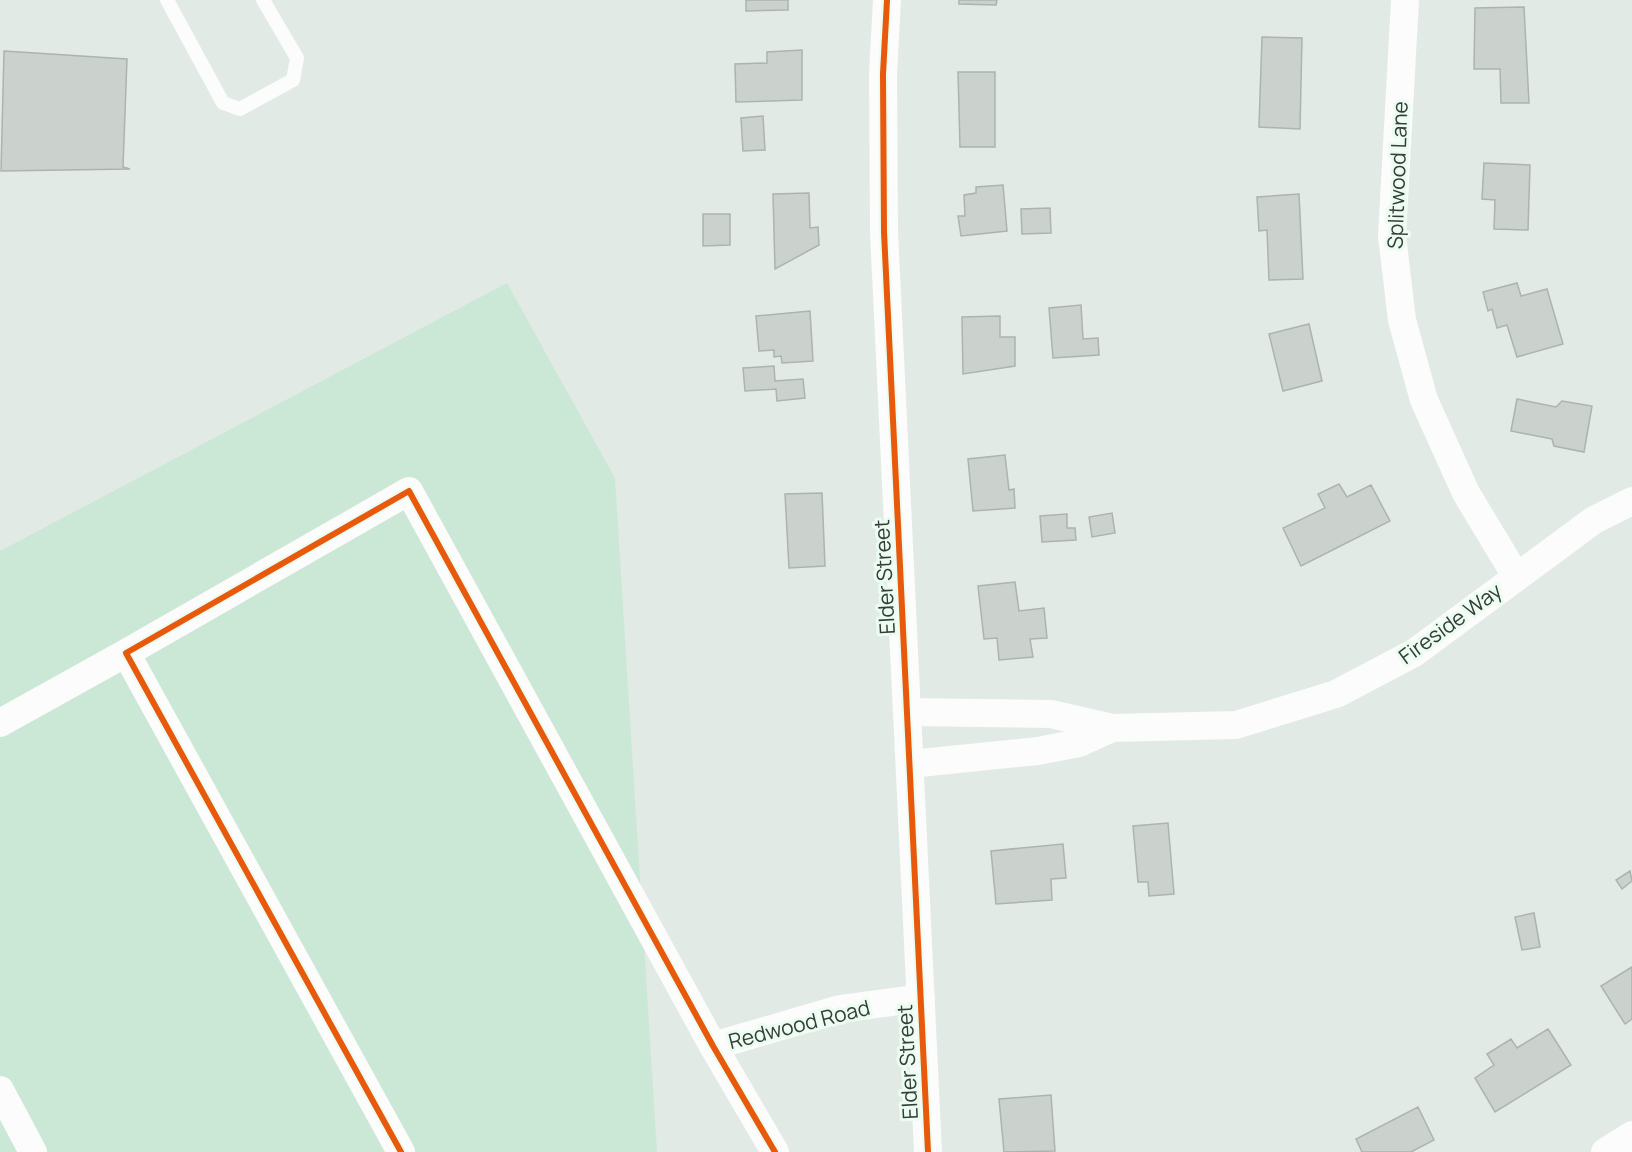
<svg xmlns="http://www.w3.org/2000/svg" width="1632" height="1152" viewBox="0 0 1632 1152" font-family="Manrope,sans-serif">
<rect width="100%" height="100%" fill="#e2eae5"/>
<path fill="#cbe8d6" d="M507 283 615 478 657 1152H0V551Z"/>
<path fill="#cbd2cd" stroke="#adb3af" stroke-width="1.5" d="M746 0H788V10L746 11Z
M959 0H997L996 5 959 4Z
M1524 7 1529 103H1501L1500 69H1474L1475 8Z
M1262 37 1302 38 1300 129 1259 127Z
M802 50V100L736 102 735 64 767 63V52Z
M4 51 127 59 123 167 130 169 1 171Z
M958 72H995V147H960Z
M763 116 765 150 743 151 741 118Z
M1484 163 1530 165 1528 230 1494 229 1495 200 1482 199Z
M1003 185 1007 231 961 236 958 216H965L964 195 976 193V187Z
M809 193 810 228 818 227 819 245 775 269 773 194Z
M1299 194 1303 279 1269 280 1267 230 1259 231 1257 197Z
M1050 208 1051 233 1022 234 1021 209Z
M703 214H730V245L703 246Z
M1517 283 1521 296 1547 289 1563 344 1517 357 1507 325 1497 328 1492 309 1488 311 1483 292Z
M1081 305 1083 339 1098 338 1099 355 1053 358 1049 308Z
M810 311 813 361 782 363 781 356 774 357V350L759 351 756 316Z
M1000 316V337H1015V366L963 374 962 317Z
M1309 324 1322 381 1283 391 1269 334Z
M774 366 775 381 803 379 805 398 777 401 776 389 745 391 743 368Z
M1517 399 1556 407 1562 401 1592 406 1584 452 1554 446 1552 439 1511 431Z
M1005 455 1009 490 1014 489 1015 508 973 511 968 459Z
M1339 484 1347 497 1371 485 1390 521 1301 566 1283 528 1325 508 1318 494Z
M822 493 825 566 789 568 785 494Z
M1112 513 1115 533 1092 537 1089 517Z
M1067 514V528H1075L1076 540 1042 542 1040 516Z
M1015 582 1019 611 1044 608 1047 638 1030 639 1033 657 999 660 997 638 984 639 978 586Z
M1168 823 1174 894 1149 896 1148 882H1138L1133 826Z
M1063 844 1066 878 1051 879 1052 900 996 904 991 851Z
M1630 871 1632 881 1622 889 1616 880Z
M1534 913 1540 947 1522 950 1515 917Z
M1632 967V1019L1625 1024 1601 986Z
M1548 1029 1571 1065 1495 1112 1475 1078 1494 1065 1487 1054 1511 1039 1517 1048Z
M1051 1095 1055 1151 1004 1152 999 1099Z
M1418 1107 1434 1140 1411 1152H1362L1356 1139Z"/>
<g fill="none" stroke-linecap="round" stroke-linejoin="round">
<path stroke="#fbfcfb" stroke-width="14" d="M167 0 223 103 240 109 293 80 297 58 263 0"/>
<path stroke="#fbfcfb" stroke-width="28" d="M887 0 883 74 884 232 928 1152
M1405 0 1392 236 1402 320 1424 400 1466 493 1516 576
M907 712 1051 714 1112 728 1236 725 1336 694 1414 653 1594 520 1632 501
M0 723 126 653
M910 764 1038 751 1079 743 1112 728
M713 1046 840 1009 921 998
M0 1090 33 1152
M401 1152 126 653 409 491 713 1046 775 1152
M1605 1152 1632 1135"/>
<g stroke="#ebfcf1" stroke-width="10">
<path id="cycleway" d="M887 0 883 74 884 232 928 1152
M401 1152 126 653 409 491 713 1046 775 1152"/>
</g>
<use href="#cycleway" stroke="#e8590c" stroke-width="6"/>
</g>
<g text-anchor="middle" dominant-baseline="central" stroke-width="6" stroke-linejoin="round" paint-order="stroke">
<g font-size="21" fill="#363c38" stroke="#ebfcf1">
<text transform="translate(1397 175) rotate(-88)">Splitwood Lane</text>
<text transform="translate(884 577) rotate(-93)">Elder Street</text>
<text transform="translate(1450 623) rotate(-36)">Fireside Way</text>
<text transform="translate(799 1024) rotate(-14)">Redwood Road</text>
<text transform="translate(907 1062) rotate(-93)">Elder Street</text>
</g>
</g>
</svg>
